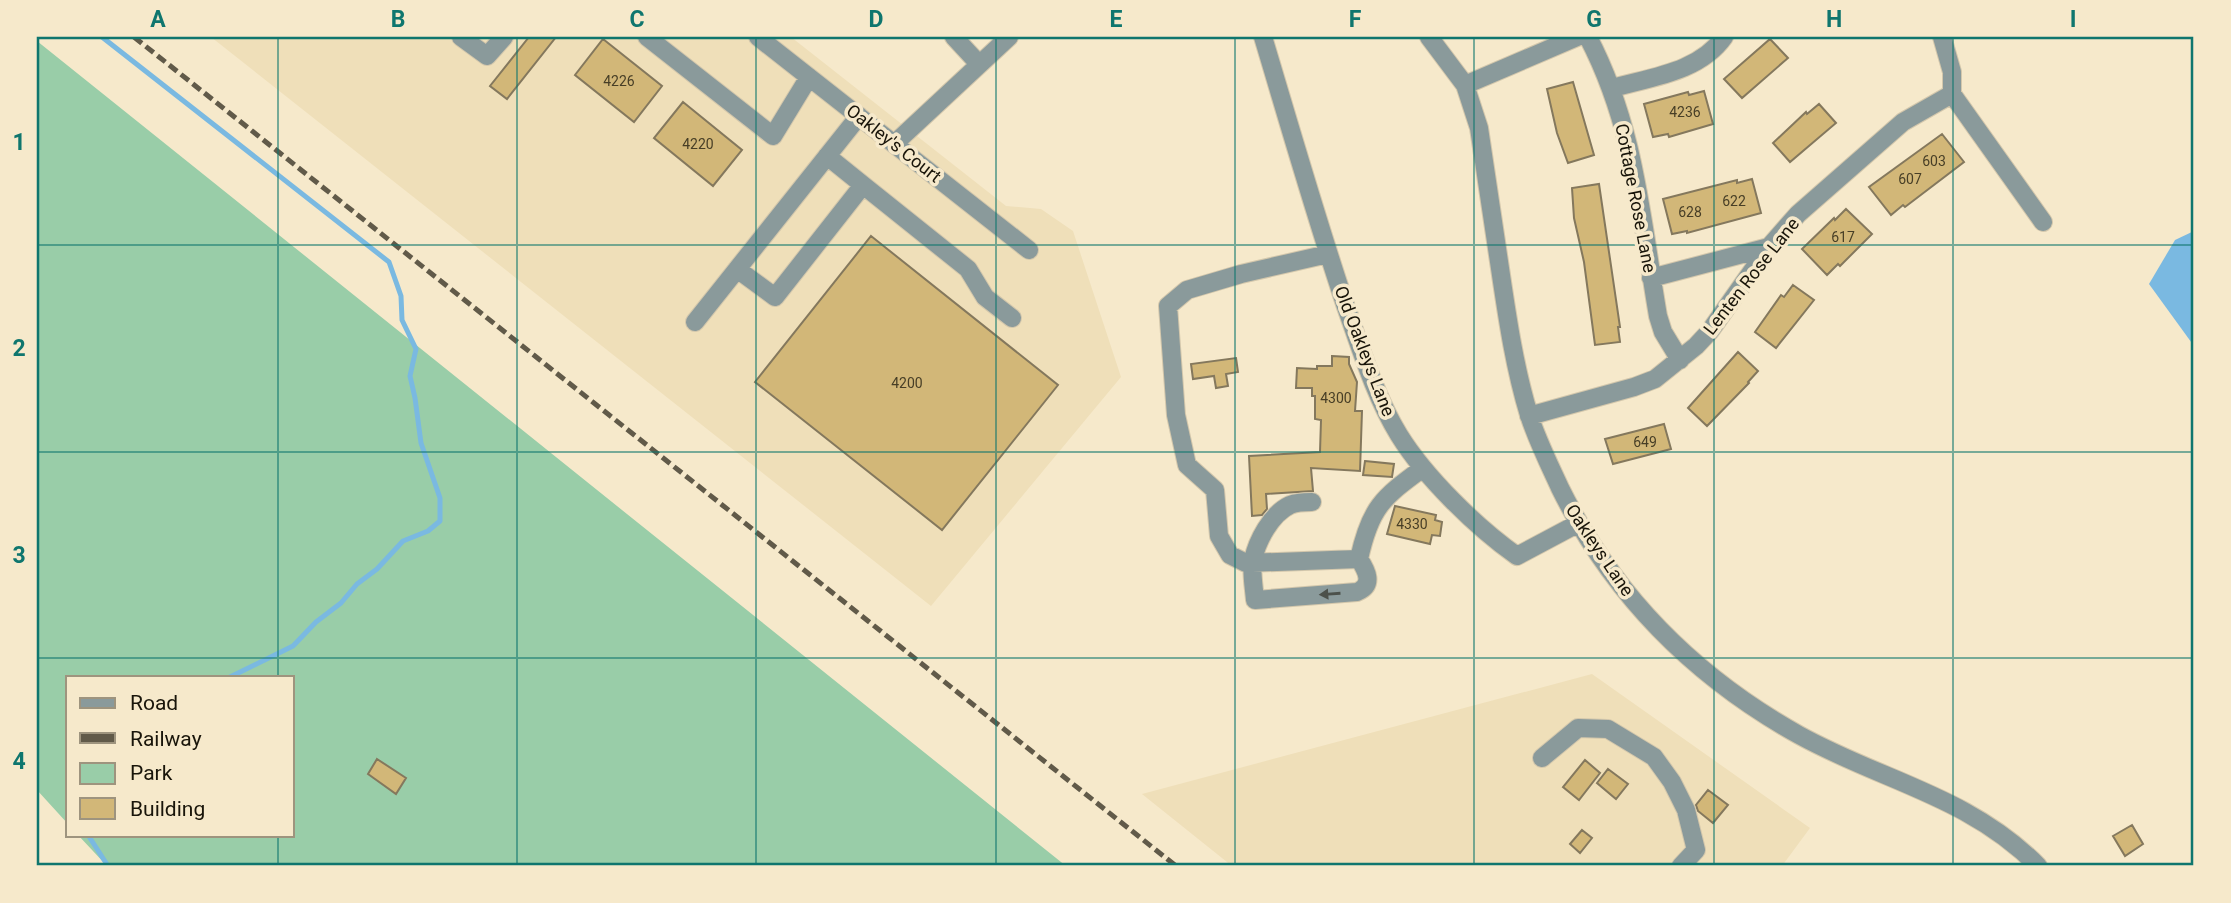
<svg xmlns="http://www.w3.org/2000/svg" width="2231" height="903" viewBox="0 0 2231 903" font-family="Roboto,sans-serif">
<rect width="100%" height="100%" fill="#f6e9cb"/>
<path fill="#efdfb9" d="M211 37H791L1006 206 1041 209 1073 231 1121 377 931 606Z
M1592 674 1810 828 1782 866H1232L1142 794Z"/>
<path fill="#99cda8" d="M37 41 1066 866H107L78 835H292V677H68V824L37 790Z"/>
<path fill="#7ab9e1" d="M2194 231V346L2149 284 2175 240Z"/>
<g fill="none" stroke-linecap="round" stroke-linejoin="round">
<path stroke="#7ab9e1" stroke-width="5" d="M102 37 389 262 401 296 402 320 416 349 410 376 415 398 421 443 440 498V521L428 531 403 541 377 569 357 584 341 603 316 622 293 646 230 677
M88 835 108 866"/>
</g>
<path fill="#d2b778" stroke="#84785d" stroke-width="2" d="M529 37H556L507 99 490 86Z
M603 39 662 86 634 122 575 75Z
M1770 39 1788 58 1742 98 1724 79Z
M1573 82 1594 155 1568 163 1557 133 1547 89Z
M1704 91 1713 124 1669 137 1668 134 1653 137 1644 104 1688 92 1689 95Z
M683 102 742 150 713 186 654 138Z
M1819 104 1836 123 1790 162 1773 143 1806 112 1807 114Z
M1942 134 1964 162 1905 207 1903 205 1891 215 1869 187Z
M1752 179 1761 213 1687 233V231L1672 234 1663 199 1737 180V183Z
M1599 184 1620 327H1618L1620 342 1595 345 1584 262 1574 218 1572 188Z
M1846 209 1872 234 1840 266 1838 264 1827 275 1802 249 1834 218 1835 220Z
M871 236 1058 385 942 530 755 382Z
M1793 285 1814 300 1776 348 1755 332 1781 295 1784 297Z
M1738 352 1758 371 1748 382 1749 383 1707 426 1688 408Z
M1332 356 1349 357V364L1357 382 1355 411H1362L1360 471 1311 468 1313 491 1266 494 1267 509 1262 515 1252 516 1249 456 1320 452 1321 420 1315 419V396H1312V388H1296L1297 368 1317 369V366H1332Z
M1236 358 1238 372 1226 374 1228 386 1216 388 1214 376 1193 379 1191 364Z
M1664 424 1671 449 1613 464 1605 439Z
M1365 461 1394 464 1392 477 1363 475Z
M1395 506 1436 515 1435 520 1442 522 1440 536 1432 535 1430 544 1387 534Z
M377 759 406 778 396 794 368 774Z
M1585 760 1600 773 1579 800 1563 787Z
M1608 769 1628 784 1616 799 1597 783Z
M1708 790 1728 805 1713 823 1698 811 1696 805Z
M2132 825 2143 844 2125 856 2113 836Z
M1582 830 1592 838 1580 853 1570 844Z"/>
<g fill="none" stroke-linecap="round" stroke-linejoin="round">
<g stroke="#d3c7ac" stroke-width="20">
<path id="minor" d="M461 37 487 56 504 37
M647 37 773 136 809 77
M758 37 1029 250
M954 37 979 64
M1263 37C1290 127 1316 218 1346 307 1361 349 1375 396 1399 435 1425 477 1476 527 1517 556L1579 523
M1429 37 1465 85 1479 128C1486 177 1494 226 1501 275 1508 322 1515 369 1529 415 1537 440 1549 464 1560 488 1613 595 1695 677 1799 735 1882 781 1969 796 2038 866
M1588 37C1635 127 1641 217 1658 316L1663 332 1680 360
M1942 37 1952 72V94L2043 222
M1465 85 1577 37
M1613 88C1652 77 1699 72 1724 37
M894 144 1009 37
M827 156 863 185
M1328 254 1241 274 1187 290 1168 306 1176 415 1187 465 1215 490 1219 536 1230 555 1246 563 1359 559
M737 269 775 297 863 185 968 269 985 297 1012 318
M1651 278 1769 247
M695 322 859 116
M1529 416 1634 387 1655 379 1696 346 1710 331 1769 247 1798 214 1903 122 1952 94
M1312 502C1305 502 1297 502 1290 505 1271 514 1257 541 1253 560 1251 573 1254 587 1255 600L1357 592C1374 585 1367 571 1359 559 1370 508 1382 498 1423 468
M1542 758 1578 728 1608 729 1654 757 1672 782 1686 810 1696 850 1681 866"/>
</g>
<use href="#minor" stroke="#8a9a9b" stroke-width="18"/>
<path stroke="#615a49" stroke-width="5" stroke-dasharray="10 5" stroke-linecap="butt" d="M134 37 1176 866"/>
</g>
<defs><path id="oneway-solid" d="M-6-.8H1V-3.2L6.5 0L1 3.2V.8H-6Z" transform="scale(1.75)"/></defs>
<use fill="#4c514b" href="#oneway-solid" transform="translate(1330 594) rotate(176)"/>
<path fill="none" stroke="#0f766e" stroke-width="2" stroke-opacity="0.55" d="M278 37V677M517 37V866M756 37V866M996 37V866M1235 37V866M1474 37V866M1714 37V866M1953 37V866M37 245H2194M37 452H2194M37 658H2194M278 835V866"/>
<g text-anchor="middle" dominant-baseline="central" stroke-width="7" stroke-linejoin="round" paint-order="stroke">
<g font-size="14" fill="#473e26">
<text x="619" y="81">4226</text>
<text x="1685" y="112">4236</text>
<text x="698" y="144">4220</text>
<text x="1934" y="161">603</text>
<text x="1910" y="179">607</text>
<text x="1734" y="201">622</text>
<text x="1690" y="212">628</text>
<text x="1843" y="237">617</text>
<text x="907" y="383">4200</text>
<text x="1336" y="398">4300</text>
<text x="1645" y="442">649</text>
<text x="1412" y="524">4330</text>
</g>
<g font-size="18" fill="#19150a" stroke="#f6e9cb">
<text transform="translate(894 143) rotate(38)">Oakley's Court</text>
<text transform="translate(1636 198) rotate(79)">Cottage Rose Lane</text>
<text transform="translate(1751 276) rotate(-52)">Lenten Rose Lane</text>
<text transform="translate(1365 351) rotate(69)">Old Oakleys Lane</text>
<text transform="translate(1600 550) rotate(56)">Oakleys Lane</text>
</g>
</g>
<rect width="2231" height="903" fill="none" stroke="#f6e9cb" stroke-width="77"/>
<rect x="66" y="676" width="228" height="161" fill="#f6e9cb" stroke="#9e947e" stroke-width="2"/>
<rect x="80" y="698" width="35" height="10" fill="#8a9a9b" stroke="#9e947e" stroke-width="2"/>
<text x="130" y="710" font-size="21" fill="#19150a">Road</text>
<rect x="80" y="733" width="35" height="10" fill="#615a49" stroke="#9e947e" stroke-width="2"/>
<text x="130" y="746" font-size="21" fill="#19150a">Railway</text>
<rect x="80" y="763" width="35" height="21" fill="#99cda8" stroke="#9e947e" stroke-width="2"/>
<text x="130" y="780" font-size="21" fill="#19150a">Park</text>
<rect x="80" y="798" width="35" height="21" fill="#d2b778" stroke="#9e947e" stroke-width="2"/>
<text x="130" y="816" font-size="21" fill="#19150a">Building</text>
<rect x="38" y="38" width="2154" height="826" fill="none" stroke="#0f766e" stroke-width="2.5"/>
<g font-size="23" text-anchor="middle" font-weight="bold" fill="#0f766e">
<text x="158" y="27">A</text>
<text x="398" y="27">B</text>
<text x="637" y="27">C</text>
<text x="876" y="27">D</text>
<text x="1116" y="27">E</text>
<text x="1355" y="27">F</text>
<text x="1594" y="27">G</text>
<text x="1834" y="27">H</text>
<text x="2073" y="27">I</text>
<text x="19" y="150">1</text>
<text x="19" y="356">2</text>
<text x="19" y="563">3</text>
<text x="19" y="769">4</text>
</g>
</svg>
